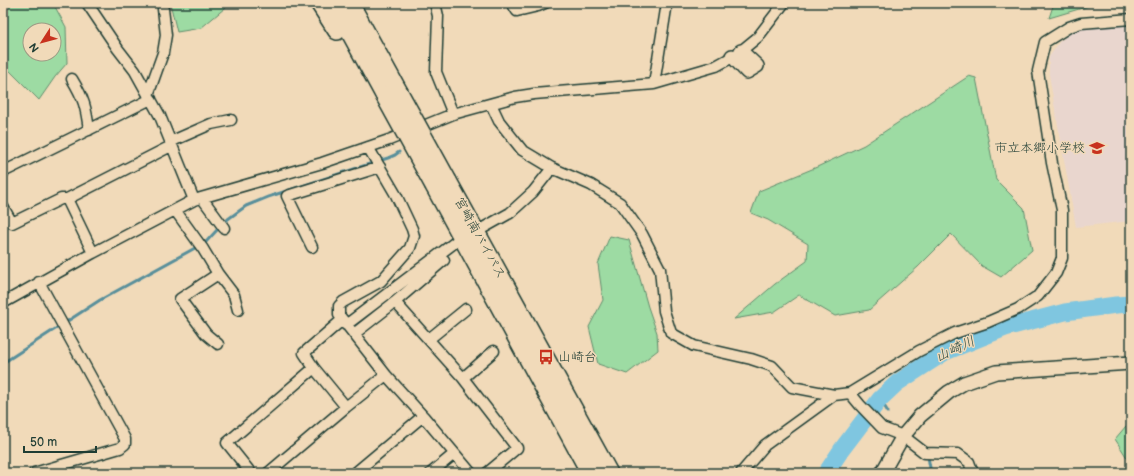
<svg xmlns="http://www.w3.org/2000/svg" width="1134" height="476" viewBox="0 0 1134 476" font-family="'Balsamiq Sans','Klee One',sans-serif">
<rect width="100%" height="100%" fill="#f1dab9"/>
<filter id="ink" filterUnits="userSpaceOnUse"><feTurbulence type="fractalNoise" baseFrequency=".025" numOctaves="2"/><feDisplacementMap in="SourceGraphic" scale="8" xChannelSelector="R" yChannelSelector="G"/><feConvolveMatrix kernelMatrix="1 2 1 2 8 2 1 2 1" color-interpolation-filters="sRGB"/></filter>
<g filter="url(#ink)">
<path fill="#e9d6ce" d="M1131 24V221L1076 227 1049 75V57L1060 41 1076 29Z"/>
<path fill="#9ddba3" stroke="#5e8c6c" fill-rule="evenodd" d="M3 3H53L66 27 67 63 55 77 39 100 3 64ZM30 30H54V54H30Z
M170 3H231L201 28 177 32Z
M1054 3H1099L1049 18Z
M969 76 976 78 996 180 1024 208 1032 250 1001 277 982 266 951 234 918 267 869 310 835 316 799 295 774 312 734 319 775 284 807 261 808 244 768 220 751 213 759 191 817 167 864 145Z
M610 236 629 240 648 307 657 333 658 350 627 374 598 364 589 327 603 300 598 264Z
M1131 424V464L1115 439 1126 426Z"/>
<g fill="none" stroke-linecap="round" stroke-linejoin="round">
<path stroke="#598f9b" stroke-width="3" d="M3 363 100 300 206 242 217 230 228 219 246 206 268 197 388 158 395 155 399 152
M880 399 888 412
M928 457 931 473"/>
<path stroke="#7fc6e0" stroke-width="17" d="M826 473 842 449 880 399 897 383 945 352 1005 328 1065 312 1116 305 1131 304"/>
<g stroke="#1f3d34" stroke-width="13">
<path id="street" d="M87 3 118 49 135 71 160 116 194 200
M435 3 438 16 436 72 453 114
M512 3 517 11 538 6 545 3
M72 79C84 99 86 107 89 130
M654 84 667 3
M148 95 163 53 166 35 163 9
M491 104 499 121 522 150 552 168 591 185 620 203 642 234 660 269 664 311 671 333 694 346 751 359 772 366 792 387 834 395 850 393 919 351 955 333 988 322 1018 309 1038 296 1056 273 1062 258V210L1052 163 1038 71 1045 42 1069 27 1081 23 1131 19
M170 142 211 124 231 120
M368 147 396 195 412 229 414 236 410 248 381 281 343 302 339 306V315L386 375 423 416 471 473
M3 172 151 99
M202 198 224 228
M67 199 93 253
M3 207 12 223 61 199H67L171 146
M175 210 203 249 218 274 234 295 238 310
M476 232 510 213 533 192 552 168
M312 247 287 196 380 167
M395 302 463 378 517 448 487 473
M3 303 93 253 194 200 322 163 389 140 453 114 515 97 534 94 654 84 716 66 736 55 758 37 784 3
M342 320 304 353 314 368 346 407
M346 325 462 237
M354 334 395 302 444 260
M429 339 466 309
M218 344 206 334 180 299 218 274
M463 378 494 351
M850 393 860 405 882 428 903 436 925 453 958 454 969 462 973 473
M34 473 120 448 125 444V439L39 282
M251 473 227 443 314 368
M268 473 346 407 386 375
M355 473 423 416
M431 473 454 454
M741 473 765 445 834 395"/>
</g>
<g stroke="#1f3d34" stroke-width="16">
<path id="secondary" d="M732 56 747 72 757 66 741 51
M882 473 903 436 920 416 949 392 964 383 996 372 1131 363"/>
</g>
<g stroke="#1f3d34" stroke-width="20">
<path id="highway" d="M319 3 337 31
M334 3 384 95
M350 3 399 92
M448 181 609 473
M434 186 590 473"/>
</g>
<use href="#street" stroke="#f1dab9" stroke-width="10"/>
<use href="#secondary" stroke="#f1dab9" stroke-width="13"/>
<use href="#highway" stroke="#f1dab9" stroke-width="17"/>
<g stroke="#1f3d34" stroke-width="20" stroke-linecap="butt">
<path id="highway-bridge" d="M399 92 448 181
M384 95 434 186"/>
</g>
<use href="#highway-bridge" stroke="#f1dab9" stroke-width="17"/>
</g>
</g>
<defs>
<g id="school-bare" transform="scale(1.2)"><path d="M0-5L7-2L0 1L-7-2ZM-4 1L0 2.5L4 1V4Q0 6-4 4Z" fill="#c8321e" stroke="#f1dab9" stroke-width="2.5" paint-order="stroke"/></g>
<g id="bus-bare" transform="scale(1.2)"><path d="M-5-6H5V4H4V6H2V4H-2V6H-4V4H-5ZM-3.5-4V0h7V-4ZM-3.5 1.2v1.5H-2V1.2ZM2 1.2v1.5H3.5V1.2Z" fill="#c8321e" stroke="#f1dab9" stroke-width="2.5" paint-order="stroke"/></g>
</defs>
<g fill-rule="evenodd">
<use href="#school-bare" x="1097" y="148"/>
<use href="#bus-bare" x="546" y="357"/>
</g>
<g text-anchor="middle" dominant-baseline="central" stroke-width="3" stroke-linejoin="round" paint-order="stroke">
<g font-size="13" fill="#1f3d34" stroke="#f1dab9" text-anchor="end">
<text x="1085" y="148">市立本郷小学校</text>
<text x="558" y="357" text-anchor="start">山崎台</text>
</g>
<g font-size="13" fill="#1f3d34" stroke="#f1dab9">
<text transform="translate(480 238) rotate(61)">宮崎南バイパス</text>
</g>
<g font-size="14" font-style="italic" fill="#294b45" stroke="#f1dab9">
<text transform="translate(955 349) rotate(-25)">山崎川</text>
</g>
</g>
<rect width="1134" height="476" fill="none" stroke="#f1dab9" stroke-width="16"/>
<rect x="8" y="8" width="1118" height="460" fill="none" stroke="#1f3d34" stroke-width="1.5" filter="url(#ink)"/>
<g transform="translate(42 42) rotate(234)"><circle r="19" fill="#f1dab9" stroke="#9d9b84"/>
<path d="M0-3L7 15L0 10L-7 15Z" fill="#c8321e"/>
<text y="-6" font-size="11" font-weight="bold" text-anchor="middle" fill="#1f3d34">N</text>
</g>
<path d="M24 446v6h72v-6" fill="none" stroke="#1f3d34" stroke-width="2"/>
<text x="30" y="446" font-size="12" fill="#1f3d34" stroke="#f1dab9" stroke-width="3" paint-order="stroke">50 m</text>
</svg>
